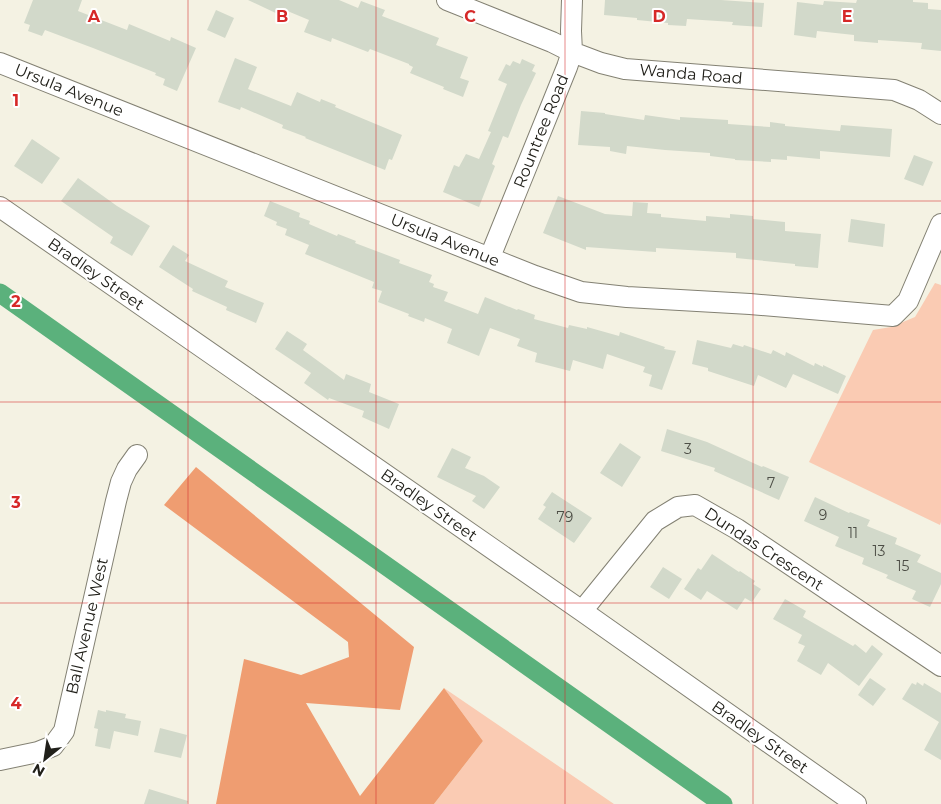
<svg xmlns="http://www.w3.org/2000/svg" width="941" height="804" viewBox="0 0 941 804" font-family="Montserrat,sans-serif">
<rect width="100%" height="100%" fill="#f4f2e3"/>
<path fill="#facbb3" d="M935 283 941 285V522L940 525 809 462 873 330 891 327 915 317Z
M444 688 614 804H434L483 741Z"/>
<path fill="#ef9d71" d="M196 467 414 647 400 710 306 703 360 796 444 688 483 741 434 804H216L244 659 301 675 349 657 348 642 164 505Z"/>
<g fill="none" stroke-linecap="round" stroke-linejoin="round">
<path stroke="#5bb17c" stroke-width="19" d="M0 293 723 804"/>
</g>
<path fill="#d2d9ca" d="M33 0H82L78 11 127 30 129 24 170 41 171 37 196 48 177 91 163 85 165 79 155 75 156 73 93 48 45 30 42 36 28 31 30 25 24 23Z
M248 0H339L358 8 361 1 385 10 382 16 439 38 436 45 468 57 460 78 469 81 463 97 443 89 444 87 410 73 413 67 409 65V64L370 49 368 52 332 38 331 42 304 32 309 20 285 10 282 16Z
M605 0H721L764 3 762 27 732 25 733 22 687 19 686 26 668 25V23L637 20V18L604 15Z
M857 0H913V2L928 3V9L941 10V51L921 49 922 43 878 40V43L854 41V35L817 31 816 38 794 35 797 2 823 5 824 1 856 3Z
M216 10 234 18 225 38 207 30Z
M235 58 257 67 248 89 291 106 297 92 320 102 321 99 336 105 335 107 402 135 392 160 389 159 385 170 305 138 306 137 282 128 283 125 241 107 240 110 218 102Z
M522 59 535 65 532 71 536 73 521 105 508 138 503 136 492 164 495 166 479 207 443 192 454 165 459 167 466 154 479 159 491 132 488 131 507 84 498 80 506 64 510 66 513 61 520 64Z
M581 111 605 113V114L644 120 645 115 680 120V117L728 120V124L770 127V122L785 124V126L840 131 841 125 892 129 890 157 820 151V159L787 156V160L771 159V162L735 160V159L710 156V153L665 150 627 146 626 154 610 151V147L578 145Z
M32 139 60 158 42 184 14 166Z
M914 155 933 162 923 186 904 179Z
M78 178 117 206 150 226 132 256 110 243 113 237 61 201Z
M558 196 605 214 632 216 633 202 648 203 647 213 661 214V217L706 221V216L730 218V214L753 216V219L785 222V231L821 234 818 268 795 266V264L736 258V253L656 248V252L586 247V250L543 233Z
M270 201 300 213 299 217 310 221 309 224 337 236 338 234 356 241 355 243 400 260 399 263 432 275 429 282 434 284 433 287 448 292 444 301 478 314 485 297 517 310 518 309 535 315 534 319 568 328 569 325 587 329V327L619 336 620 332 665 347 664 349 676 351 662 390 649 386 652 375 643 372 645 367 607 354 603 369 573 360 570 371 535 362 537 353 517 346 520 339 490 328 479 356 447 343 452 329 425 318 424 322 408 316 409 314 378 302 382 291 372 288 374 282 305 254 309 245 285 235 287 229 276 225 277 222 264 216Z
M851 219 885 224 883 247 848 242Z
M173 245 189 255 185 261 228 281 225 287 264 303 256 323 226 310 227 307 192 291 193 289 159 267Z
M287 331 307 344 303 350 344 380 346 374 371 384 369 392 399 404 389 429 362 417 364 411 329 398 328 400 304 383 311 373 275 349Z
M697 340 731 348 733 344 743 347 744 345 771 354 773 350 785 356 786 352 814 366 815 363 823 367V365L846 376 838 394 793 374 786 388 758 375 754 386 708 371V368L692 364Z
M667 429 707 442 762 467 763 466 789 477 779 500 714 471 715 468 661 451Z
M620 443 641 457 622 487 600 473Z
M452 448 471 457 465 468 484 476 500 487 484 509 472 501 476 496 437 477Z
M552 492 592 518 574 543 538 519 546 507 543 505Z
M815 497 849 513 850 512 870 520 867 526 897 538 895 544 921 555 917 562 941 573V584L930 607 912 599 916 591 886 578 888 575 862 564 864 558 835 546 839 537 804 521Z
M712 554 739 572 740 571 755 581 753 584 761 589 752 602 745 598 737 610 707 591 701 600 684 589 698 568 701 570Z
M663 567 682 579 669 599 650 587Z
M785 599 806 611 803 617 853 646 855 644 866 653 872 645 883 654 859 686 828 663 821 675 797 661 805 646 798 643 802 635 773 619Z
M870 678 886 689 873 706 858 695Z
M917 682 923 686 924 683 941 693V760L924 750 939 722 902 699 912 683 916 685Z
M98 710 106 712V710L126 714 125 718 141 721 138 736 114 731 110 749 95 746 98 729 94 728Z
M160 728 187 735 181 758 154 752Z
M149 789 188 801 187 804H144Z"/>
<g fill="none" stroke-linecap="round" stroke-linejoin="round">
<g stroke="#838173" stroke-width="22">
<path id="minor" d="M447 0 552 42 572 52 601 63 625 69 894 90 919 100 941 114
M0 63 535 276 581 292 627 297 750 304 893 316 908 301 941 224
M0 207 582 611 856 804
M490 257 567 67 572 52 571 31 572 0
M582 611 655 521 678 507 695 505 737 529 941 666
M0 760 38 752 53 746 64 731 116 501 121 482 127 469 137 455"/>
</g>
<use href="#minor" stroke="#fff" stroke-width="20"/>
</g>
<path fill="none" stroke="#d62828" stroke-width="1" stroke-opacity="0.55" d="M188 0V804M376 0V804M565 0V804M753 0V804M0 201H941M0 402H941M0 603H941"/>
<g text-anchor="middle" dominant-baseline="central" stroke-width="4" stroke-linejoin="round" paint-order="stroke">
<g font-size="14" fill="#4d4e46">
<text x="688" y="449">3</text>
<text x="771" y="483">7</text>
<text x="823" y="515">9</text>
<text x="565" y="517">79</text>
<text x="853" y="533">11</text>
<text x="879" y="551">13</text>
<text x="903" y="566">15</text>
</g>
<g font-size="16" fill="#21201a" stroke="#fff">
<text transform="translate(691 74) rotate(5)">Wanda Road</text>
<text transform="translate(69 90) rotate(22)">Ursula Avenue</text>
<text transform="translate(541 131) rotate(-68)">Rountree Road</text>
<text transform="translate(445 240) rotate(22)">Ursula Avenue</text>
<text transform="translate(96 274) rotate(35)">Bradley Street</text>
<text transform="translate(429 505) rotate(35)">Bradley Street</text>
<text transform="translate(764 549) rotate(33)">Dundas Crescent</text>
<text transform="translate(87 626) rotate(-77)">Ball Avenue West</text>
<text transform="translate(760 737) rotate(35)">Bradley Street</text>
</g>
</g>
<g font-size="16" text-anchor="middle" font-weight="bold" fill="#d62828" stroke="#fff" stroke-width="4" stroke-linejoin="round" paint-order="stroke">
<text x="94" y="22">A</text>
<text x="282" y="22">B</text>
<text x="470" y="22">C</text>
<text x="659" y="22">D</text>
<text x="847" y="22">E</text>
<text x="16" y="106">1</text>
<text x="16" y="307">2</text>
<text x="16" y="508">3</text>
<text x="16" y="709">4</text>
</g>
<g transform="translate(45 759) rotate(210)" stroke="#ffffff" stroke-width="4" paint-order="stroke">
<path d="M0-4L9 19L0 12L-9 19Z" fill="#21201a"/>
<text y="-8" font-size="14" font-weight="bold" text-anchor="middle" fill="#21201a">N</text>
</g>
</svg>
